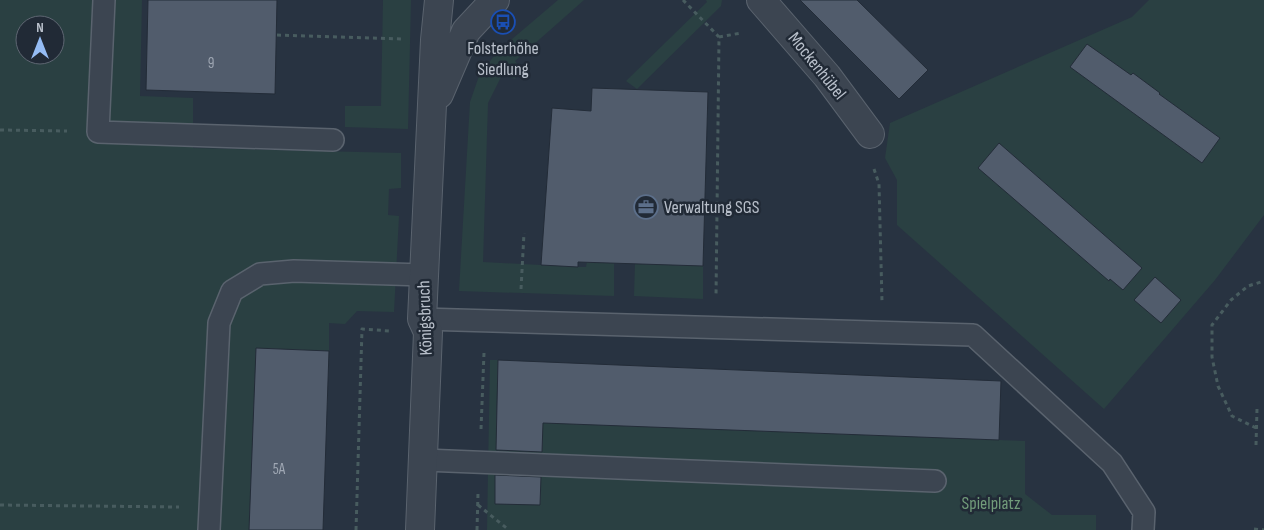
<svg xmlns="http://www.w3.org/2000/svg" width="1264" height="530" viewBox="0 0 1264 530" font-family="'Sofia Sans Condensed',sans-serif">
<rect width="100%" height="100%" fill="#283341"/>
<path fill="#2a4042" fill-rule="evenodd" d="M0 0H142L140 96 193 98V148L401 153V188L389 189 388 215 399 216 394 312 357 311 345 324 329 323V351L256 349 249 530H0ZM25 25H55V55H25Z
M383 0H411L408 129 345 127V106H381Z
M558 0H584L515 61 522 70 515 79 502 75 488 103 483 262 578 267H586L587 262 614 263V296L459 291 470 102 479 76 497 52Z
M706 0H722L721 6 637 89 626 81 707 2Z
M1149 0H1264V215L1215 280 1104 409 897 225V180L885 158 890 123 1132 17Z
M635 264 703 266V299L634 296Z
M490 360H498L496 421 1025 441V494L1052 515H1096V530H487Z"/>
<path fill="#515c6c" stroke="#232c38" d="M148 0H277L275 94 146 90Z
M800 0H857L928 70 899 99Z
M1087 44 1131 75 1133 73 1160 93 1159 94 1220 138 1202 163 1070 67Z
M592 88 708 92 703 266 578 262V267L541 265 552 108 591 111Z
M999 143 1142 268 1123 290 1110 279 1109 281 978 168Z
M1155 277 1181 300 1161 323 1134 300Z
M256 348 329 351 323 530H249Z
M498 360 1001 381 999 440 543 423 542 452 496 450Z
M495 475 541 477 540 505 495 504Z"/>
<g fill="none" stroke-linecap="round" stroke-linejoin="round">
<g stroke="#5a636e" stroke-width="24">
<path id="service" d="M104 0 98 132 333 140
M422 319 973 335 1112 463 1144 512 1143 530
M424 460 935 481
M209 530 219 323 232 291 260 274 294 271 424 275"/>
</g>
<g stroke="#5a636e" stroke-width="30">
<path id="minor" d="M761 0 827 76 870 134
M439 94 466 31 495 0
M420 530 428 332 422 319 435 40 439 0"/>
</g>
<path stroke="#485c5f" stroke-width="3" stroke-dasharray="4 4" stroke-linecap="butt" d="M683 0 719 37 716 297
M277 35 401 39
M719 37 741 33
M0 130 67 131
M874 169 879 184 882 302
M521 289 524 233
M1256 428 1232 416 1218 386 1212 357V325L1231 300 1248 286 1264 281
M481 429 484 353
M1256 445 1257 409
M0 505 179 507
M478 505 509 530
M1254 529 1264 530
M356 530 362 329 390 331
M477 530 478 493"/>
<use href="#service" stroke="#3c4551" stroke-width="21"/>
<use href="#minor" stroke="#3c4551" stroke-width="28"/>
</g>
<defs>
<g id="bus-ring" transform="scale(1.25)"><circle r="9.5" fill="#212a36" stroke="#1a4fb4" stroke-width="1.5"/><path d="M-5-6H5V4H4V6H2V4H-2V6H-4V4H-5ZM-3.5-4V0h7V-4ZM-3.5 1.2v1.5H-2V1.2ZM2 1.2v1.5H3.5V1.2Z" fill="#1a4fb4"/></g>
<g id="office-ring" transform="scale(1.25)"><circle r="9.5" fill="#212a36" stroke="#5c6f8a" stroke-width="1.5"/><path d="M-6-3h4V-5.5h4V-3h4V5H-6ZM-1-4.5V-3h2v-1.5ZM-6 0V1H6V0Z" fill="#5c6f8a"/></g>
</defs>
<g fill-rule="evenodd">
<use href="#bus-ring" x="503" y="22"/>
<use href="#office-ring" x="646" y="207"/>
</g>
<g text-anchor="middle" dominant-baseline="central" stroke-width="5" stroke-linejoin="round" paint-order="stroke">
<g font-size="15" fill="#9fa7b3">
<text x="211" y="63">9</text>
<text x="279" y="469">5A</text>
</g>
<g font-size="18" fill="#b9c0cb" stroke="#212a36">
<text x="503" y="48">Folsterhöhe<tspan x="503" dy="21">Siedlung</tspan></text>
<text x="664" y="207" text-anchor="start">Verwaltung SGS</text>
</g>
<g font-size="18" fill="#b9c0cb" stroke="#212a36">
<text transform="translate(817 66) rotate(51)">Mockenhübel</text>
<text transform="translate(425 318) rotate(-92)">Königsbruch</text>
</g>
<g font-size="18" fill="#719b7a" stroke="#212a36">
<text x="991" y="503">Spielplatz</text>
</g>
</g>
<g transform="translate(40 40)"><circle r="24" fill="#212a36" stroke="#5e6672"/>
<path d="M0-4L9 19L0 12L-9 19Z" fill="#95bcf4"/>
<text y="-8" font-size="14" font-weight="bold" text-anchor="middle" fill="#b9c0cb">N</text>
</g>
</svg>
